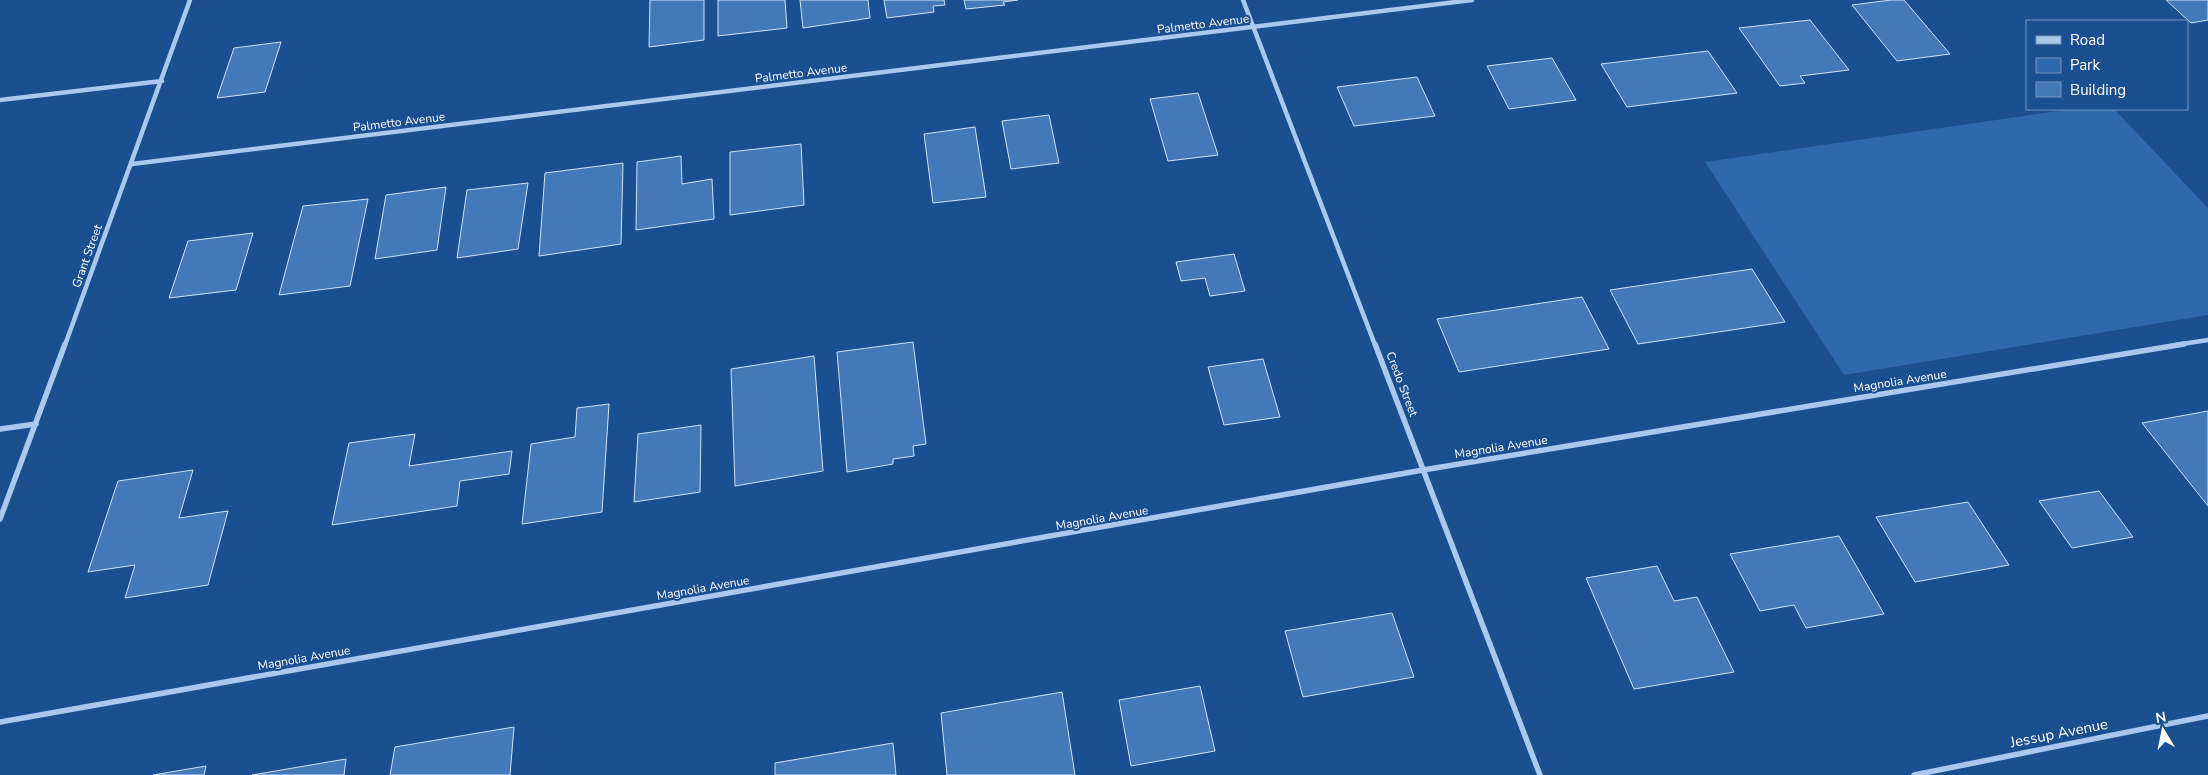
<svg xmlns="http://www.w3.org/2000/svg" width="2208" height="775" viewBox="0 0 2208 775" font-family="'Nunito Sans',sans-serif">
<rect width="100%" height="100%" fill="#1b4f8f"/>
<path fill="#2e69ad" d="M2072 109H2114L2208 208V315L1844 375 1705 162Z"/>
<path fill="#4478b7" stroke="#cfe3fa" d="M650 0H704V40L649 47Z
M718 0H785L787 28 718 36Z
M800 0H868L870 18 803 28Z
M884 0H944L945 5 933 6 934 12 887 18Z
M964 0H1018L1003 2 1005 5 966 9Z
M1891 0H1904L1950 54 1897 61 1852 5Z
M2166 0H2208V20L2191 23Z
M1810 20 1849 70 1800 76 1805 83 1780 86 1739 28Z
M281 42 265 92 217 98 234 48Z
M1708 51 1737 93 1627 107 1601 64Z
M1552 58 1576 100 1509 109 1487 66Z
M1417 77 1435 116 1354 126 1337 87Z
M1198 93 1218 155 1168 161 1150 99Z
M1049 115 1059 163 1011 169 1002 121Z
M975 127 986 197 933 203 924 134Z
M801 144 804 205 730 215V152Z
M681 156 682 184 712 179 714 219 636 230 637 162Z
M623 163 621 244 539 256 545 173Z
M528 183 518 249 457 258 467 190Z
M446 187 437 250 375 259 386 195Z
M368 199 350 286 279 295 303 206Z
M253 233 236 290 169 298 188 241Z
M1234 254 1245 291 1210 296 1205 278 1181 281 1176 262Z
M1752 269 1785 322 1638 344 1610 290Z
M1582 297 1609 349 1459 372 1437 319Z
M913 342 926 444 913 446 914 456 893 459V464L847 472 837 352Z
M814 356 823 471 735 486 731 369Z
M1263 359 1280 417 1224 425 1208 367Z
M609 404 602 512 522 524 531 444 575 437 577 408Z
M2208 411V506L2142 423Z
M701 425 700 492 634 502 638 434Z
M415 434 409 466 512 451 509 474 460 481 457 506 332 525 349 443Z
M193 470 179 518 228 511 208 585 125 598 135 565 88 572 118 481Z
M2099 491 2133 537 2072 548 2039 501Z
M1968 502 2009 565 1915 582 1876 517Z
M1839 536 1884 614 1806 628 1794 605 1760 611 1730 554Z
M1657 566 1674 601 1697 597 1734 672 1634 689 1586 578Z
M1392 613 1414 677 1303 697 1285 631Z
M1200 686 1215 751 1131 766 1119 700Z
M1062 692 1075 775H947L941 713Z
M514 727 510 775H390L395 747Z
M893 743 896 775H775V763Z
M346 759 344 775H252Z
M206 766 204 775H153Z"/>
<g fill="none" stroke-linecap="round" stroke-linejoin="round">
<path stroke="#a9c9ee" stroke-width="4.5" d="M1243 0 1375 345
M0 100 162 81
M132 164 1472 0
M65 345 190 0
M2176 345 2208 340"/>
<path stroke="#a9c9ee" stroke-width="5.5" d="M1375 344 1540 775
M0 429 36 424
M0 519 65 344
M0 722 1423 470 2184 344
M1914 775 2208 716"/>
</g>
<g text-anchor="middle" dominant-baseline="central" stroke-width="4" stroke-linejoin="round" paint-order="stroke">
<g font-size="12" fill="#fff" stroke="#1b4f8f">
<text transform="translate(1203 24) rotate(-7)">Palmetto Avenue</text>
<text transform="translate(801 73) rotate(-7)">Palmetto Avenue</text>
<text transform="translate(399 122) rotate(-7)">Palmetto Avenue</text>
<text transform="translate(87 256) rotate(-70)">Grant Street</text>
<text transform="translate(1900 381) rotate(-9)">Magnolia Avenue</text>
<text transform="translate(1402 384) rotate(69)">Credo Street</text>
<text transform="translate(1501 447) rotate(-9)">Magnolia Avenue</text>
<text transform="translate(1102 518) rotate(-10)">Magnolia Avenue</text>
<text transform="translate(703 588) rotate(-10)">Magnolia Avenue</text>
<text transform="translate(304 658) rotate(-10)">Magnolia Avenue</text>
</g>
<g font-size="15" fill="#fff" stroke="#1b4f8f">
<text transform="translate(2059 733) rotate(-11)">Jessup Avenue</text>
</g>
</g>
<rect x="2026" y="20" width="162" height="90" fill="#1b4f8f" stroke="#7695bc"/>
<rect x="2036" y="36" width="25" height="8" fill="#a9c9ee" stroke="#7695bc"/>
<text x="2070" y="45" font-size="15" fill="#ffffff">Road</text>
<rect x="2036" y="58" width="25" height="15" fill="#2e69ad" stroke="#7695bc"/>
<text x="2070" y="70" font-size="15" fill="#ffffff">Park</text>
<rect x="2036" y="82" width="25" height="15" fill="#4478b7" stroke="#7695bc"/>
<text x="2070" y="95" font-size="15" fill="#ffffff">Building</text>
<g transform="translate(2163 730) rotate(350)" stroke="#1b4f8f" stroke-width="4" paint-order="stroke">
<path d="M0-4L9 19L0 12L-9 19Z" fill="#ffffff"/>
<text y="-8" font-size="14" font-weight="bold" text-anchor="middle" fill="#ffffff">N</text>
</g>
</svg>
